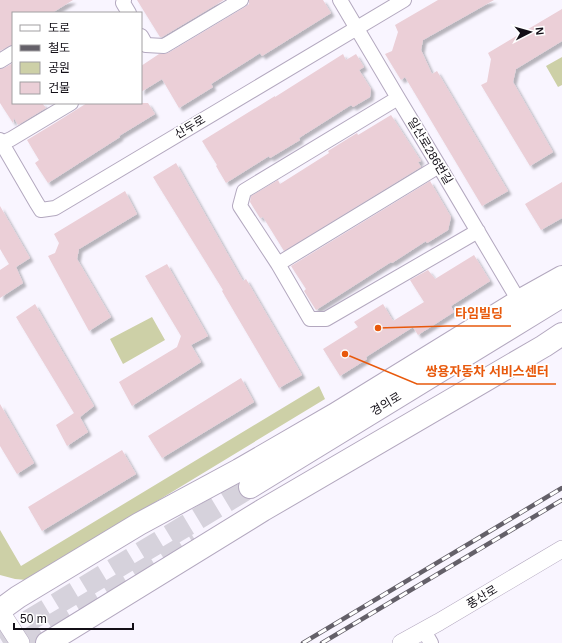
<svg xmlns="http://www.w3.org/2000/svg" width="562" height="643" viewBox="0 0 562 643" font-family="Helvetica,'Noto Sans KR',sans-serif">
<defs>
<filter id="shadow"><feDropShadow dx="3.5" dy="3.5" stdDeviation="1" flood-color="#0004"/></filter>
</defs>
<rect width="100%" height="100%" fill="#f9f5ff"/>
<path fill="#cdd0a7" d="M562 57V85L558 87 546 66Z
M152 317 165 340 123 364 110 339Z
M319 386 325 399 27 580 15 579 0 575V530L21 566Z"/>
<path fill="#ebcfd7" filter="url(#shadow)" d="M0 0H73L52 13H13V45L9 46 0 51Z
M137 0H224L162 37H160Z
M249 0H323L331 13 262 56 260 53 211 84 213 87 179 108 162 79 141 92V66L159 54 168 53 245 7 249 4Z
M438 0H494L423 40 421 50 432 74 437 71 508 191 482 206 405 77 401 80 385 54 392 51 398 32 395 25Z
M562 9V41L516 69 513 82 553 152 530 166 481 85 487 82 491 59 488 53Z
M343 54 346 60 356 54 364 67 359 70 371 89 370 97 353 107 351 105 299 138 300 140 270 158 269 156 226 183 216 166 217 165 202 141 275 96V97Z
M13 63V103H42L46 108 18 125 14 118 13 123 0 103V69L4 68Z
M87 103H148L155 114 119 136 120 137 48 183 35 163 39 160 27 140 55 123Z
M391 115 421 161 418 162 421 167 284 251 263 217 260 218 250 202 251 196 278 180 280 184 329 153 328 151 357 133 358 135Z
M176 163 243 281 246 279 302 375 279 388 222 291 223 290 153 177Z
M430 181 451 217 448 230 427 243 426 241 392 263 391 262 316 310 304 291 306 289 291 266Z
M562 182V218L541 230 525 204Z
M125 191 137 214 79 249 77 259 111 317 89 331 48 256 55 253 59 243 54 234Z
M0 206 30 258 16 267 23 283 0 298V270L9 264 0 249Z
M474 255 490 281 451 306 454 312 418 335 413 327 366 357 367 359 340 376 323 349 358 327 354 322 383 304 393 321 424 302 410 280 428 270 435 279Z
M167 264 208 336 191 345 201 362 132 406 119 382 177 347 181 336 145 276Z
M35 304 94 406 80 417 88 432 67 446 56 425 74 413 16 317Z
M241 378 254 402 162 458 148 436Z
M0 404 34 463 17 474 0 446Z
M122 450 136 474 42 531 28 507Z"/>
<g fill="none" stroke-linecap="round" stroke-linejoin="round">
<path stroke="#d6d2dc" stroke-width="22" stroke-dasharray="22 11" stroke-linecap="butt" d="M0 638 250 487
M22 643 195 540"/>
<g stroke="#b3a8bf" stroke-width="16">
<path id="minor" d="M124 0 123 3 129 13
M340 0 398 98 439 166 519 301
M141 36 146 45 164 46 241 0
M0 61 13 53
M398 98 244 191 240 206 278 264 310 319H326L478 231
M0 140 36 202 41 210 55 208 404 0
M2 143 11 139 71 103
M278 264 439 166
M424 631 431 643"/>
</g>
<g stroke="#b3a8bf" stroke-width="18">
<path id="tertiary" d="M401 643 439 622 562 549"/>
</g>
<g stroke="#b3a8bf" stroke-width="20">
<path id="secondary" d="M0 612 20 643"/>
</g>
<g stroke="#b3a8bf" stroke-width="24">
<path id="primary" d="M250 487 562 296
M0 610 18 597 139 524 239 470 334 415 519 301 562 277
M47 643 263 510 544 346 562 334"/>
</g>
<use href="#minor" stroke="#fff" stroke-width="14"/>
<use href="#tertiary" stroke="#fff" stroke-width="17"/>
<use href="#secondary" stroke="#fff" stroke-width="19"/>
<use href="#primary" stroke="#fff" stroke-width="22"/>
<g stroke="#646069" stroke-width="4.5">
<path id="rail" d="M303 643 562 488
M322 643 562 500"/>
</g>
<use href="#rail" stroke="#fff" stroke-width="3" stroke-dasharray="9" stroke-linecap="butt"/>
</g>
<g text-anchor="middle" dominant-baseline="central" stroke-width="3.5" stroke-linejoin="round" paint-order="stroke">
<g font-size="12" fill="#130f17" stroke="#fff">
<text transform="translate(190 127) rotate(-31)">산두로</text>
<text transform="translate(430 151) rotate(59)">일산로286번길</text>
<text transform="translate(386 404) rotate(-31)">경의로</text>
<text transform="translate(482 597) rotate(-31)">풍산로</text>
</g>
</g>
<path fill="none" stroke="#e8590c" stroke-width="1.5" d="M378 328L447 326H511M345 354L417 384H556"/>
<g fill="#e8590c" stroke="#fff" stroke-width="1.5">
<circle cx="378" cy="328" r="4"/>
<circle cx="345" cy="354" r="4"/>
</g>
<g font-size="13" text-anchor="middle" font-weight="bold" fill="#e8590c" stroke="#fff" stroke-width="3.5" stroke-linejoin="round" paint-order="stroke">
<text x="479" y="318">타임빌딩</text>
<text x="487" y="376">쌍용자동차 서비스센터</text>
</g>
<rect x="12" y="12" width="130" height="92" fill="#ffffff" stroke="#a19fa2"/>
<rect x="20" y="25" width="20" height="6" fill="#ffffff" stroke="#a19fa2"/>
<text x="48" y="32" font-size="12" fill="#130f17">도로</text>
<rect x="20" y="45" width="20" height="6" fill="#646069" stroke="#a19fa2"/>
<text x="48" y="52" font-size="12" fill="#130f17">철도</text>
<rect x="20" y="62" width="20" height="12" fill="#cdd0a7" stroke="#a19fa2"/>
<text x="48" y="72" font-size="12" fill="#130f17">공원</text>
<rect x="20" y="82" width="20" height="12" fill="#ebcfd7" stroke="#a19fa2"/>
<text x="48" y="92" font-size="12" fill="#130f17">건물</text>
<g transform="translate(530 32) rotate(84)" stroke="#ffffff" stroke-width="3" paint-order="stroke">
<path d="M0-3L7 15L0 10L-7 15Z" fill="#130f17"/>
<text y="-6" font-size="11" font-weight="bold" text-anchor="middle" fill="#130f17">N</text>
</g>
<path d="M14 623v6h119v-6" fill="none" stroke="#130f17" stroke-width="2"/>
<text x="20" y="623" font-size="12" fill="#130f17" stroke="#ffffff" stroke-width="3" paint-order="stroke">50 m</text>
</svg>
